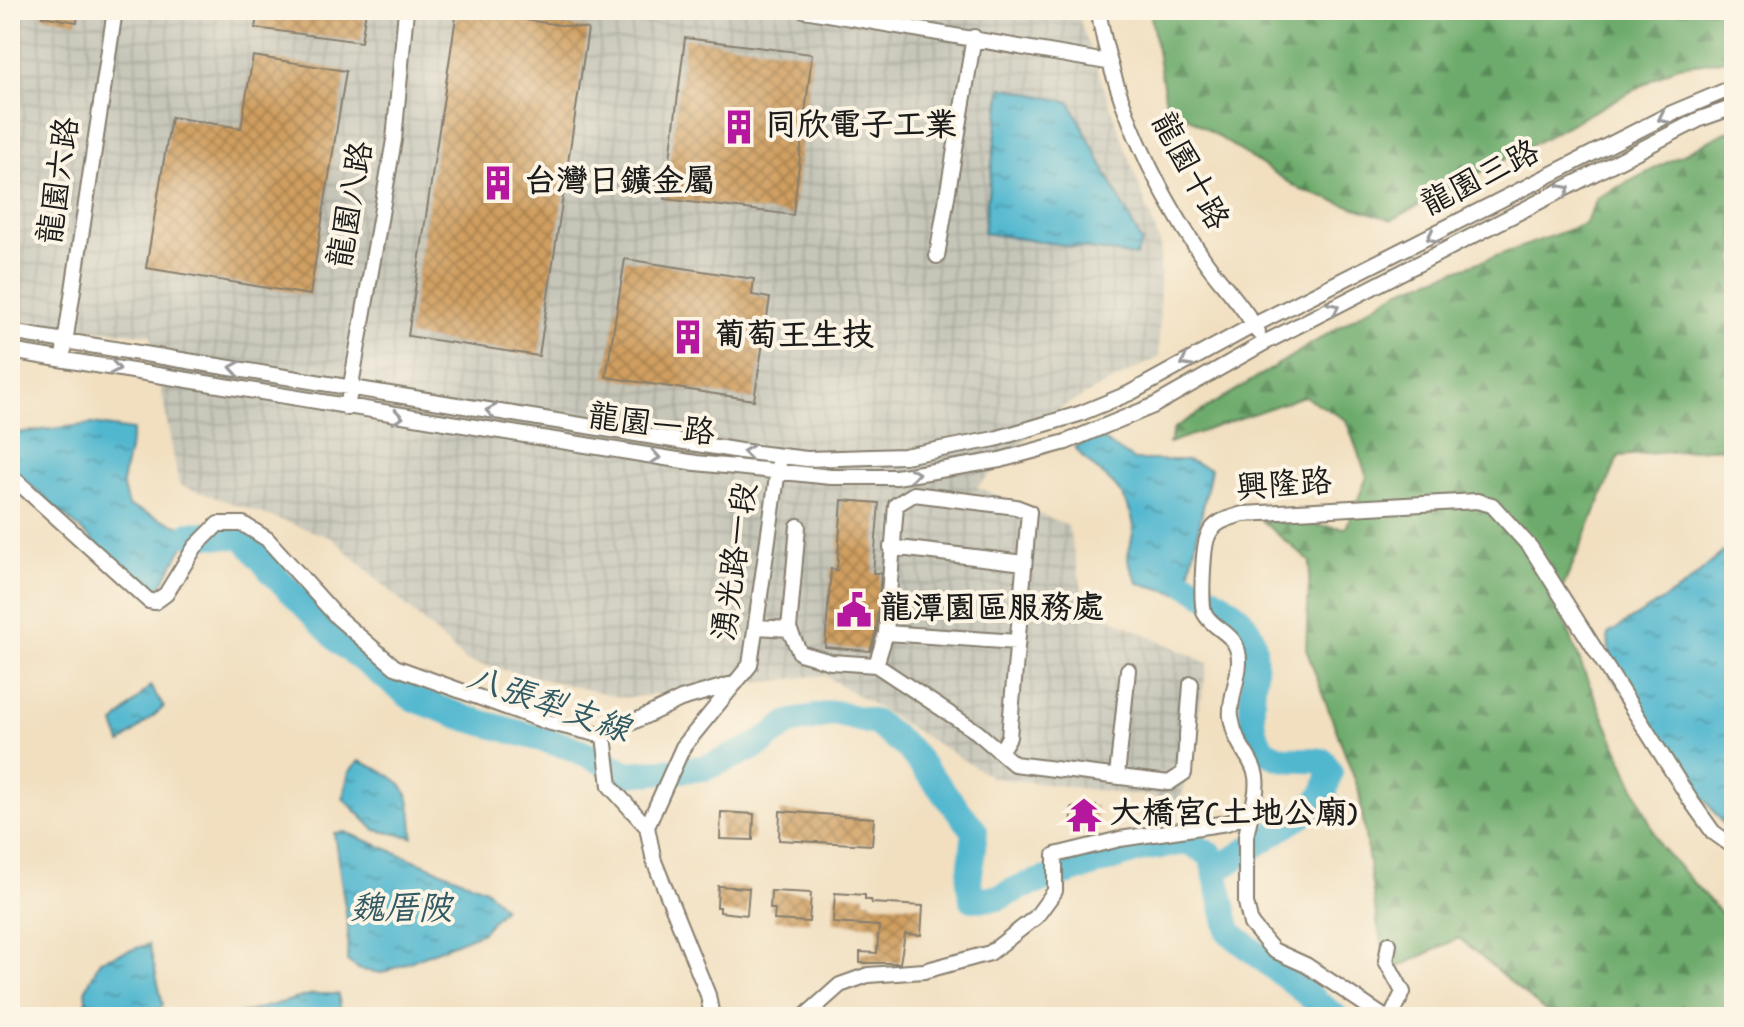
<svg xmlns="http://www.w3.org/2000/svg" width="1744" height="1027" viewBox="0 0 1744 1027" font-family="'Indie Flower','LXGW WenKai TC',sans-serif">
<defs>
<pattern id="industrial-grid" width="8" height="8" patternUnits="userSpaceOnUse" patternTransform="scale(2)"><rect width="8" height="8" fill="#c5c5b8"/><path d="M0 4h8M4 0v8" fill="none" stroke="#a9a99e"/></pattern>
<pattern id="forest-firs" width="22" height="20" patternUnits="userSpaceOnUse" patternTransform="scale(2)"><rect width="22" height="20" fill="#6dab6c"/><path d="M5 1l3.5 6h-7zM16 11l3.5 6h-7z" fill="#598a58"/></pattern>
<pattern id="water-ripples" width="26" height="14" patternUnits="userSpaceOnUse" patternTransform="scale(2)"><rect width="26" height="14" fill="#51b7cf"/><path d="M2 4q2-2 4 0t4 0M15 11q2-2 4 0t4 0" fill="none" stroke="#4294a7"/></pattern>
<pattern id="building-cross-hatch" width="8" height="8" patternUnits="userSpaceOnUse" patternTransform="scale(2)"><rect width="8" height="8" fill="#d09f60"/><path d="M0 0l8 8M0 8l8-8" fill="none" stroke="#a8814e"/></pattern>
</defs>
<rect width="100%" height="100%" fill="#fcf5e5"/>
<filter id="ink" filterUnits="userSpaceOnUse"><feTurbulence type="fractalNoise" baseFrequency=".0125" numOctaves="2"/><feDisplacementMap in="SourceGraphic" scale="16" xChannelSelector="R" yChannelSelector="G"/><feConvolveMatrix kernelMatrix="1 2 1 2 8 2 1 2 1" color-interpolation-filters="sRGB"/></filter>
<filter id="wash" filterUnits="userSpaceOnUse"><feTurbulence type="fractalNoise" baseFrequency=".006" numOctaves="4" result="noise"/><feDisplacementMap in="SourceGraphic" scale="32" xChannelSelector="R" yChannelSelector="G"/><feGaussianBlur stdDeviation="1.8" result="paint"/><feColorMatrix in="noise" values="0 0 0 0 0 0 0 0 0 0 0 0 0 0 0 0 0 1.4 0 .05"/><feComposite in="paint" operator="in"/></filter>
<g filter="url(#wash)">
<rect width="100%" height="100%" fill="#f1dfc0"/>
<path fill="url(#industrial-grid)" d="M10 10H1076L1160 244 1159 357 1055 411 977 487 1068 526 1086 607 1208 663 1181 800 993 778 824 675 624 698 466 661 332 538 179 485 151 335 10 320Z"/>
<path fill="url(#forest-firs)" stroke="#446444" stroke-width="2" d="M1150 10H1734V59L1678 66 1392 220 1301 190 1166 103Z
M1734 128V453L1719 448 1619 456 1557 601 1587 679 1660 846 1734 928V1017H1552L1459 938 1388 972 1377 922 1359 791 1306 649 1310 562 1261 520 1346 528 1367 477 1346 420 1304 396 1169 443 1174 428 1398 291 1585 224 1597 198Z"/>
<path fill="url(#water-ripples)" stroke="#366a76" stroke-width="2" d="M1002 87 1070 102 1142 243 1136 256 983 233Z
M92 424 133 430 122 483 128 506 192 531 155 596 10 467V434Z
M1099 437 1134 460H1187L1211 469 1185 595 1138 583C1135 576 1129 567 1128 559 1128 547 1136 533 1133 521 1121 476 1094 476 1075 447Z
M1724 551H1734V838L1611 676 1608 634 1685 586Z
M150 686 164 707 121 743 114 724Z
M359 761C405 780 412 787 413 837L375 830 343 798 349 772Z
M345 832 486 889 504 908 481 933 382 973 360 970 347 961 348 927 334 833Z
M149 944 163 1005 153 1017H88L85 991 100 960Z
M313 994H338L342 1017H228Z"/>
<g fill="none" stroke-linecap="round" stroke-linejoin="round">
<path stroke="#51b7cf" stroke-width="26" d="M190 534 244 537 270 570 343 645 412 698 465 718 570 747 629 774 705 768 757 746 789 723 834 713 876 723 908 748 975 831 969 882 972 899 998 898 1021 887 1142 849 1188 842 1211 855 1229 932 1336 1017
M1187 584C1209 597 1238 609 1250 633 1267 666 1226 749 1286 759 1298 761 1311 759 1323 761L1330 772 1324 795 1308 811 1215 871"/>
</g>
<g id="blocks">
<path fill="url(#building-cross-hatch)" d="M43 10H79L77 22 42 16Z
M258 10H366L361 42 255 28Z
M457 10 588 29 539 356 408 336Z
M685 38 812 54 793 215 665 199Z
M253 56 346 71 310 295 146 268 171 117 241 128Z
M625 259 754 279 752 295 770 298 754 400 606 377Z
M842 500 879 503 873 573H881L876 631 870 651 825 647 831 569 837 570Z
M1096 806 1097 821 1072 823 1071 808Z
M780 811 874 818 872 845 779 840Z
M721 812 754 814 753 840 720 839Z
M718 886 749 888 747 915 720 912V907H717Z
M771 891 811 893 809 922 774 920 775 909H770Z
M835 893 865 895V900H871V903L923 906 921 935 905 934 900 963H860V952L877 953 879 926 833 923Z"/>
</g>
</g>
<g filter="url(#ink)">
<use href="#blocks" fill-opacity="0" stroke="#867e6e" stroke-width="2"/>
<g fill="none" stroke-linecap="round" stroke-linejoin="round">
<g stroke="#867e6e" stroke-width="18">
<path id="minor" d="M804 10 1107 62
M1098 10C1114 101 1151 181 1203 258 1220 283 1244 305 1258 332
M937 256 974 37
M10 332 740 451 807 459 904 456 995 439 1079 414 1130 393 1254 325 1672 113 1734 87
M64 350 115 10
M10 351 696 463 831 477H896L940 470 1000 460 1066 442 1153 406 1264 343 1700 119 1734 107
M347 408 394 140 406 10
M10 475 149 601 155 602 166 594 195 547 218 524H243L267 539 338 618 395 667 547 722 604 736 681 699 736 683
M891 547 1024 563
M757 627 789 629 800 653 831 662 876 665 977 732 1014 764 1169 783 1184 773 1191 684
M789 629 798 526
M886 633 1017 642
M876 665 886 633 896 505 914 494 1016 507 1029 512 1009 737 1000 752
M604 736 610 786 647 827
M1117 776 1128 670
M1251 813 1246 836V903L1251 924 1273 950 1306 965 1384 1017
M1389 944 1386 961 1403 992 1391 1017
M712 1017 708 995 654 861 647 827 683 747 750 665 779 463
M804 1017 840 985 868 975 924 971 990 953 1036 917 1055 891V855L1120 839 1227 823 1251 813C1269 757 1238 763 1231 717 1228 695 1247 665 1235 644 1229 632 1212 627 1205 614 1200 605 1203 546 1208 536 1214 521 1230 518 1243 514L1477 501 1492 505 1531 548 1691 801 1713 832 1734 847"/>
</g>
<use href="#minor" stroke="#fff" stroke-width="14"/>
</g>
<defs><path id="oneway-chevron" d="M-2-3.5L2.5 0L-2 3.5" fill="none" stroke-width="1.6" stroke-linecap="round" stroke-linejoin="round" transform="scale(2)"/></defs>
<g stroke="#999">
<use href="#oneway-chevron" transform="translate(1663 118) rotate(153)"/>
<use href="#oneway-chevron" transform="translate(1565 190) rotate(-28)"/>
<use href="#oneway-chevron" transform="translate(1432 237) rotate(153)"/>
<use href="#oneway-chevron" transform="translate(1334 308) rotate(-27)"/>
<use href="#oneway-chevron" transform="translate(1186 362) rotate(151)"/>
<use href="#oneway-chevron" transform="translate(115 368) rotate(10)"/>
<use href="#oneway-chevron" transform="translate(235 368) rotate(-171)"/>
<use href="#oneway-chevron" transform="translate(491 411) rotate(-170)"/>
<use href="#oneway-chevron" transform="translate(398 417) rotate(9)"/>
<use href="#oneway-chevron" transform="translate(748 452) rotate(-173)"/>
<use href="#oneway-chevron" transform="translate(655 457) rotate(9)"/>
<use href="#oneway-chevron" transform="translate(914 474) rotate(-8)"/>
</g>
</g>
<defs>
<g id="building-bare" transform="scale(2.76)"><path d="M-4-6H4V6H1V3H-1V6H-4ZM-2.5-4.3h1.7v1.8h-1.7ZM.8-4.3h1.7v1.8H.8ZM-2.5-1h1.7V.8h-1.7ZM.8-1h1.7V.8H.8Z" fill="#b5179e" stroke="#fcf5e5" stroke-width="2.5" paint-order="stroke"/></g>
<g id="civic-bare" transform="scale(2.76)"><path d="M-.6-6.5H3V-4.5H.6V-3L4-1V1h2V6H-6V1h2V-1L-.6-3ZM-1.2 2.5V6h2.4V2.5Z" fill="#b5179e" stroke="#fcf5e5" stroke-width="2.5" paint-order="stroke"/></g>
<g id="temple-bare" transform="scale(2.76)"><path d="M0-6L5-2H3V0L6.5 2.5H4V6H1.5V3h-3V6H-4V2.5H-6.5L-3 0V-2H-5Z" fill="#b5179e" stroke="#fcf5e5" stroke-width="2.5" paint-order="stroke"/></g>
</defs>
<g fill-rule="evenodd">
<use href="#building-bare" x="739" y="127"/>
<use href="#building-bare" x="498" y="183"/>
<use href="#building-bare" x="688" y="337"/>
<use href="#civic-bare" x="854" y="610"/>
<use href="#temple-bare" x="1084" y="815"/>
</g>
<g text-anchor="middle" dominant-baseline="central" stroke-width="8" stroke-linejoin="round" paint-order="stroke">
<g font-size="32" font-weight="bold" fill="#1c1c1c" stroke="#fcf5e5" text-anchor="start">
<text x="765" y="127">同欣電子工業</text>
<text x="524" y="183">台灣日鑛金屬</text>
<text x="714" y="337">葡萄王生技</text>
<text x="880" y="610">龍潭園區服務處</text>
<text x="1110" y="815">大橋宮(土地公廟)</text>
</g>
<g font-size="32" fill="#1c1c1c" stroke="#fcf5e5">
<text transform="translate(1188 172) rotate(62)">龍園十路</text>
<text transform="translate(1481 180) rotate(-27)">龍園三路</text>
<text transform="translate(61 181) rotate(-82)">龍園六路</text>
<text transform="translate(353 205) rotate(-80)">龍園八路</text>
<text transform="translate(651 427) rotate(8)">龍園一路</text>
<text transform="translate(1284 487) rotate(-4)">興隆路</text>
<text transform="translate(737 562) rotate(-82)">湧光路一段</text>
</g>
<g font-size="34" font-style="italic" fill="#315a64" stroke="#fcf5e5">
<text transform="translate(548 706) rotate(19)">八張犁支線</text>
<text x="401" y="911">魏厝陂</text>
</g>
</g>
<rect width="1744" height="1027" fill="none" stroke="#fcf5e5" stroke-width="40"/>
</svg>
